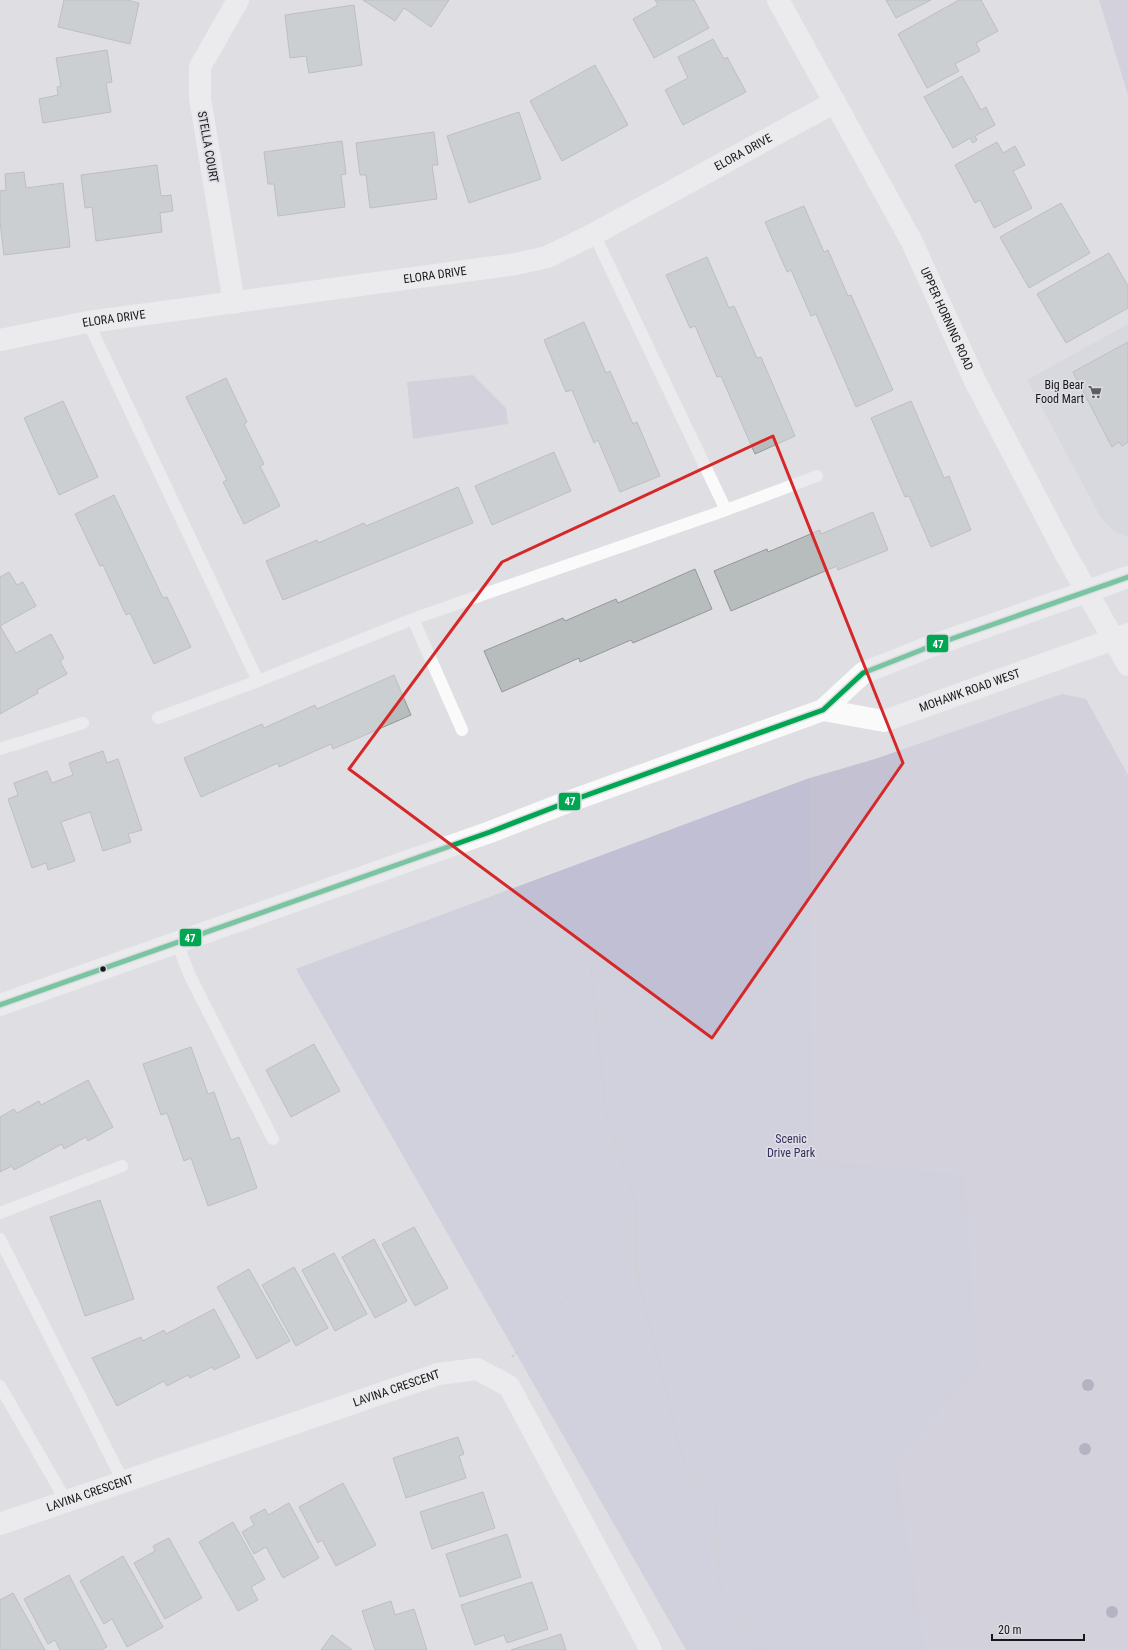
<svg xmlns="http://www.w3.org/2000/svg" width="1128" height="1650" viewBox="0 0 1128 1650" font-family="'Roboto Condensed',sans-serif">
<rect width="100%" height="100%" fill="#dfdee3"/>
<path fill="#d0d0d9" d="M1128 324V537H1127L1115 531 1106 524 1099 514 1027 380Z"/>
<path fill="#c3c1d2" d="M1099 0H1128V95Z
M473 375 506 408 508 424 413 439 407 382Z
M1062 694 1086 699 1128 775V1650H691L296 969 810 778 875 759Z"/>
<path fill="#c1bfd4" d="M810 778 813 1160 964 1175 978 1369 895 1460 925 1650H686L296 969Z"/>
<path fill="#b6bdbc" stroke="#969799" d="M64 0H127L139 3 130 44 58 27Z
M363 0H449L431 27 404 8 395 21Z
M655 0H694L709 28 654 58 633 19 658 5Z
M886 0H931L896 18Z
M959 0H981L998 31 976 43 980 51 955 64 959 71 927 88 898 34Z
M354 5 362 65 309 73 306 56 290 58 285 15Z
M713 39 724 59 727 57 746 92 683 125 665 90 688 78 678 57Z
M107 50 112 82 106 83 111 112 43 123 39 99 58 95 57 87 61 86 56 58Z
M595 65 628 125 562 161 530 101Z
M962 76 981 110 986 107 995 125 975 136 977 140 973 143 970 138 953 148 924 97Z
M519 112 541 179 469 203 447 136Z
M434 132 438 165H432L437 199 370 208 366 175H360L356 143Z
M342 141 346 174 341 175 345 207 278 216 274 184H268L264 152Z
M997 142 1003 153 1015 146 1025 165 1013 171 1032 208 994 228 980 200 975 203 955 165Z
M157 165 161 196 171 195 173 211 160 213 162 232 96 241 92 207 85 208 81 175Z
M24 172 26 188 63 183 70 247 4 255 0 222V191L6 190 5 174Z
M1061 203 1090 253 1029 288 1000 237Z
M804 206 824 252 828 250 848 296 851 295 893 390 856 407 816 314 811 316 791 270 787 272 765 222Z
M1109 253 1128 286V308L1066 343 1037 294Z
M707 257 729 308 734 306 757 358 761 357 795 436 755 454 721 376 717 377 695 326 690 328 666 275Z
M584 322 606 373 610 371 633 424 637 422 660 476 620 492 598 440 594 443 572 390 566 392 544 340Z
M1128 342V442L1122 446 1119 442 1112 447 1073 372Z
M226 378 247 422 244 424 264 464 260 466 280 506 244 524 223 482 227 480 186 397Z
M63 401 98 477 59 495 24 418Z
M911 401 944 478 949 476 971 530 931 547 909 496 905 497 871 418Z
M554 452 571 491 492 525 475 486Z
M458 487 473 523 283 600 266 561 317 540 318 543 364 523 366 526Z
M114 495 163 598 167 597 191 647 154 664 130 613 126 615 103 565 100 566 75 514Z
M873 512 888 550 838 570 837 566 731 611 714 571 767 549 768 552 820 530 821 534Z
M695 569 712 609 633 643 631 640 580 662 579 658 502 692 484 651 563 618 565 621 616 599 618 603Z
M9 572 17 585 23 582 36 606 0 626 16 653 51 634 64 658 60 661 67 674 37 690 38 693 0 714V577Z
M394 675 411 715 333 749 331 744 279 767 278 763 201 797 184 758 262 724 264 728 315 705 317 709Z
M103 751 107 763 118 759 142 830 128 834 131 842 103 851 90 812 61 822 75 861 48 870 46 863 32 868 8 799 18 795 14 783 47 771 52 783 73 775 69 763Z
M314 1044 340 1091 291 1117 266 1070Z
M191 1047 208 1094 214 1092 231 1140 239 1137 257 1188 208 1206 191 1158 184 1161 167 1113 161 1115 143 1064Z
M88 1080 113 1127 88 1141 86 1137 64 1149 62 1144 14 1170 12 1166 0 1172V1117L14 1109 17 1113 39 1101 41 1105Z
M100 1200 134 1299 85 1316 50 1217Z
M414 1227 448 1288 415 1306 382 1244Z
M374 1239 407 1301 375 1318 342 1257Z
M334 1253 367 1314 335 1331 302 1270Z
M294 1267 328 1328 296 1346 262 1285Z
M249 1269 290 1341 257 1359 217 1287Z
M214 1309 240 1357 214 1370 212 1367 190 1378 188 1375 167 1386 164 1381 117 1406 92 1358 141 1337 143 1341 164 1330 166 1334Z
M458 1437 464 1454 459 1456 466 1478 406 1498 393 1458Z
M343 1483 376 1545 336 1566 322 1540 318 1543 299 1507Z
M483 1492 495 1528 432 1549 420 1512Z
M289 1503 319 1558 283 1578 266 1547 254 1554 242 1532 254 1525 250 1517 265 1509 268 1515Z
M233 1522 265 1579 251 1587 258 1600 238 1611 199 1542Z
M507 1534 521 1577 460 1597 446 1554Z
M169 1538 202 1598 165 1619 134 1563 155 1551 153 1546Z
M123 1556 163 1627 127 1647 112 1619 104 1624 80 1581Z
M69 1575 107 1647 101 1650H60L55 1640 48 1644 24 1599Z
M532 1582 548 1629 507 1643 504 1635 475 1645 461 1605Z
M13 1593 45 1650H0V1600Z
M391 1601 395 1615 414 1609 427 1650H375L362 1611Z
M561 1634 566 1650H511Z
M332 1635 352 1650H321Z"/>
<g fill="none" stroke-linecap="round" stroke-linejoin="round">
<path stroke="#bfbebf" stroke-width="2.5" stroke-dasharray="3 2" stroke-linecap="butt" d="M588 943 606 1110 637 1206 635 1266 684 1464 716 1508 719 1584 760 1650
M512 1357 636 1222"/>
<path stroke="#fafafb" stroke-width="12" d="M594 234 726 510
M88 322 258 681
M413 619 462 730
M158 718 258 681 413 619 726 510 817 476
M0 749 83 723
M177 943 190 976 273 1139
M0 1213 122 1166
M0 1239 123 1481
M0 1386 66 1501"/>
<g stroke="#fafafb" stroke-width="22">
<path id="s1" d="M778 0 912 242 975 381 1065 553 1087 592"/>
<path d="M234 303 200 98V67L238 0"/>
<path id="s2" d="M0 340 88 322 516 264 547 257 594 234 835 102"/>
<path id="s3" d="M0 1524 438 1374 477 1369 509 1386 651 1650"/>
</g>
<path stroke="#fafafb" stroke-width="22" d="M1087 592 1128 665"/>
<g stroke="#fafafb" stroke-width="22">
<path id="s4" d="M823 710 884 721 1128 634"/>
<path d="M0 1005 490 832 565 803 823 710 863 673 934 645 1128 577"/>
</g>
<g stroke="#dedde4" stroke-width="8">
<path id="bus-1" d="M0 1005 490 832 565 803 823 710 863 673 934 645 1128 577"/>
</g>
<use href="#bus-1" stroke="#00a651" stroke-width="5"/>
</g>
<g fill="#837e99">
<circle cx="1088" cy="1385" r="6"/>
<circle cx="1085" cy="1449" r="6"/>
<circle cx="1112" cy="1612" r="6"/>
</g>
<path d="M0 0H1128V1650H0ZM773 436 903 763 712 1038 349 769 502 562Z" fill="#dfdee3" fill-opacity=".55" fill-rule="evenodd"/>
<path fill="none" stroke="#d62828" stroke-width="3" stroke-linejoin="round" d="M773 436 903 763 712 1038 349 769 502 562Z"/>
<defs>
<g id="supermarket-bare" transform="scale(1.08)"><path d="M-6-5.5h2.5l.6 2H6L4.5 2H-2.5L-4.4-4H-6ZM-1.5 3.2a1.3 1.3 0 1 0 .1 0ZM3 3.2a1.3 1.3 0 1 0 .1 0Z" fill="#5e5d60" stroke="#dedde4" stroke-width="2.5" paint-order="stroke"/></g>
</defs>
<g fill-rule="evenodd">
<use href="#supermarket-bare" x="1095" y="392"/>
</g>
<circle fill="#18181a" stroke="#dedde4" stroke-width="1.5" cx="103" cy="969" r="3.5"/>
<g text-anchor="middle" dominant-baseline="central" stroke-width="3.5" stroke-linejoin="round" paint-order="stroke">
<g font-size="12" fill="#18181a" stroke="#dedde4">
<text transform="translate(208 147) rotate(80)">STELLA COURT</text>
<text stroke="none"><textPath href="#s2" startOffset="776">ELORA DRIVE</textPath></text>
<text stroke="none"><textPath href="#s2" startOffset="440">ELORA DRIVE</textPath></text>
<text stroke="none"><textPath href="#s2" startOffset="116">ELORA DRIVE</textPath></text>
<text stroke="none"><textPath href="#s1" startOffset="361">UPPER HORNING ROAD</textPath></text>
<text stroke="none"><textPath href="#s4" startOffset="153">MOHAWK ROAD WEST</textPath></text>
<text stroke="none"><textPath href="#s3" startOffset="419">LAVINA CRESCENT</textPath></text>
<text stroke="none"><textPath href="#s3" startOffset="95">LAVINA CRESCENT</textPath></text>
</g>
<g font-size="12" fill="#18181a" stroke="#dedde4" text-anchor="end">
<text x="1084" y="385">Big Bear<tspan x="1084" dy="14">Food Mart</tspan></text>
</g>
<g font-size="12" fill="#37305d" stroke="#dedde4">
<text x="791" y="1139">Scenic<tspan x="791" dy="14">Drive Park</tspan></text>
</g>
</g>
<g stroke="#dedde4" stroke-width="1.5">
<rect x="926" y="634" width="23" height="19" rx="4" fill="#00a651"/>
<rect x="558" y="792" width="23" height="19" rx="4" fill="#00a651"/>
<rect x="179" y="928" width="23" height="19" rx="4" fill="#00a651"/>
</g>
<g font-size="11" text-anchor="middle" font-weight="bold" fill="#fff">
<text x="938" y="648">47</text>
<text x="570" y="805">47</text>
<text x="190" y="942">47</text>
</g>
<path d="M992 1634v6h92v-6" fill="none" stroke="#18181a" stroke-width="2"/>
<text x="998" y="1634" font-size="12" fill="#18181a" stroke="#dedde4" stroke-width="3" paint-order="stroke">20 m</text>
</svg>
